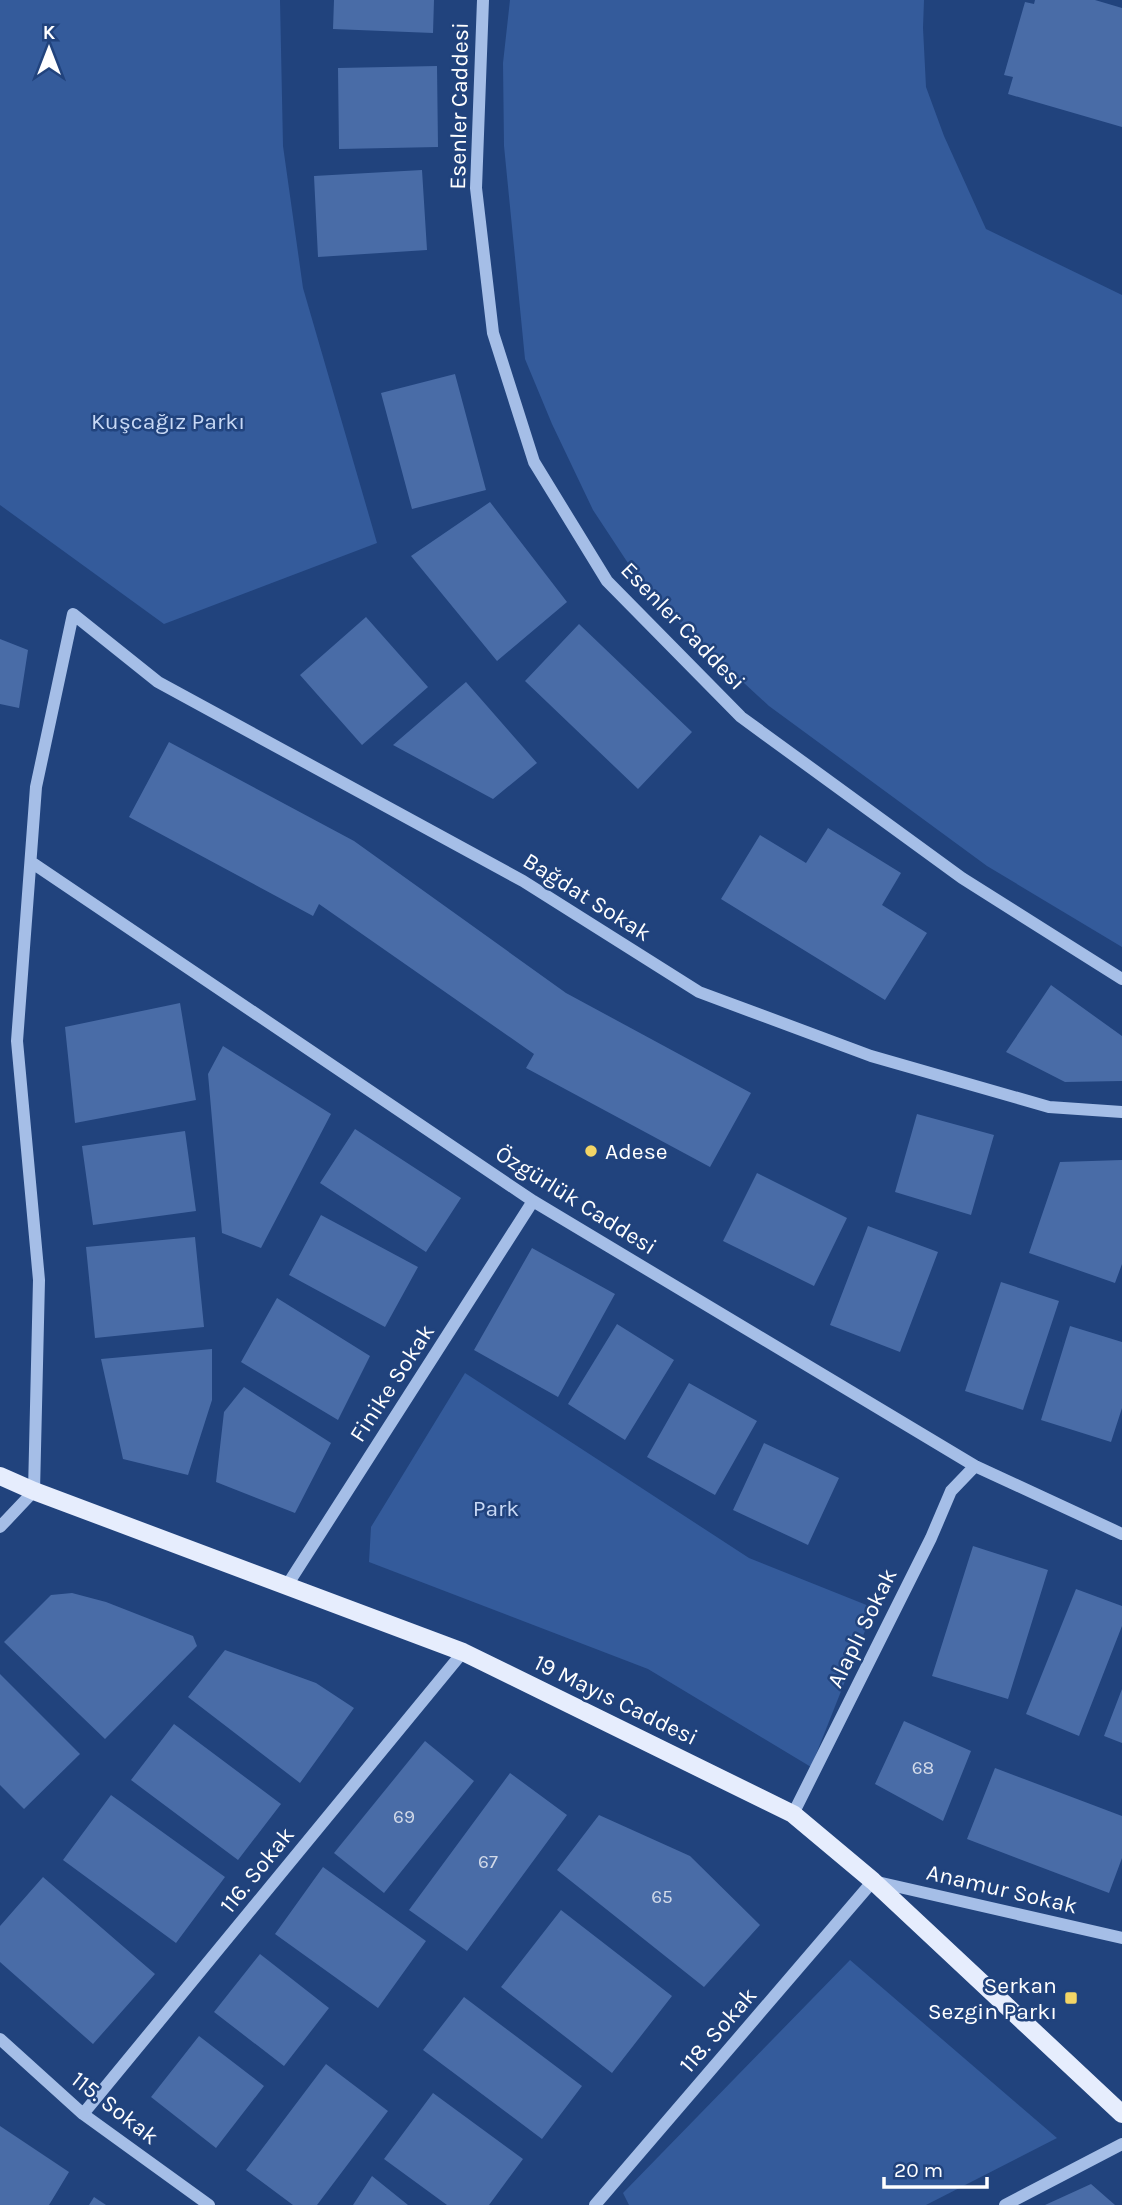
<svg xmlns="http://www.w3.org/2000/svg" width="1122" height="2205" viewBox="0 0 1122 2205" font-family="Karla,sans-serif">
<rect width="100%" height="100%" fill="#21437d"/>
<path fill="#345b9b" d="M0 0H280L283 146 303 288 377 543 164 624 0 505Z
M510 0H924L923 28 926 87 944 136 986 229 1122 295V947L987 866 769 706 649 595 593 510 552 424 525 359 504 146 503 63Z
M465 1373 749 1558 874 1608 811 1767 648 1669 369 1562 371 1527Z
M850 1960 1057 2138 926 2205H629L623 2193Z"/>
<path fill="#496ca7" d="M334 0H434L433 33 333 29Z
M1035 0H1095L1122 8V127L1008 94 1013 77 1004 75 1025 2 1034 4Z
M437 66 438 147 339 149 338 68Z
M422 170 427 250 318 257 314 176Z
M455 374 486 490 412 509 381 393Z
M490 502 567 602 497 661 411 556Z
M366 617 428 687 362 745 300 675Z
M579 624 692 732 638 789 525 681Z
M0 639 28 650 19 708 0 704Z
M466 682 537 763 493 799 393 745Z
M169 742 354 841 566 993 751 1093 710 1167 526 1068 534 1054 319 904 313 916 129 817Z
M828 828 901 873 882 905 927 933 885 1000 721 899 760 835 806 863Z
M1051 985 1122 1036V1081L1065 1082 1006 1052Z
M180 1003 196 1100 75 1123 65 1027Z
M223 1046 331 1114 261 1248 222 1233 208 1074Z
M917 1114 994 1135 971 1215 895 1192Z
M355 1129 461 1198 426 1252 320 1183Z
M185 1131 196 1211 93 1225 82 1146Z
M1122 1160V1264L1115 1283 1029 1253 1060 1162Z
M757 1173 847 1218 814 1286 723 1241Z
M321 1215 418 1267 385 1327 289 1275Z
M868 1226 938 1252 900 1352 830 1325Z
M195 1237 204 1327 95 1338 86 1247Z
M532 1248 615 1294 558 1397 474 1350Z
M1001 1282 1059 1301 1023 1410 965 1391Z
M277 1298 370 1356 338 1420 241 1362Z
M617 1324 674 1360 625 1440 568 1404Z
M1070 1326 1122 1342V1408L1111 1442 1041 1420Z
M212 1349V1400L188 1475 123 1459 101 1359Z
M689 1383 757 1421 715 1495 647 1457Z
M244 1387 331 1443 295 1513 216 1482 224 1412Z
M764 1443 839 1478 808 1545 733 1510Z
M973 1546 1048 1570 1008 1699 932 1676Z
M1076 1589 1122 1606V1626L1079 1736 1026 1714Z
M72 1593 106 1602 193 1636 197 1646 105 1739 4 1642 51 1595Z
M225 1650 316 1683 354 1708 300 1783 188 1697Z
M0 1674 80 1754 24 1809 0 1785Z
M1122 1689V1743L1104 1736Z
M904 1721 971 1751 943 1821 875 1784Z
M174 1724 281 1804 238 1860 131 1780Z
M425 1741 474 1781 384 1893 334 1853Z
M995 1768 1122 1816V1858L1109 1893 967 1839Z
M510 1773 567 1815 467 1951 409 1910Z
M111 1795 225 1877 176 1943 63 1860Z
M599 1815 690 1856 760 1925 704 1987 557 1870Z
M323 1867 426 1941 378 2008 275 1934Z
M43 1877 155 1974 93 2044 0 1962V1926Z
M561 1910 672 1996 612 2073 501 1987Z
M260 1954 329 2008 284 2066 214 2012Z
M464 1997 582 2086 542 2139 423 2050Z
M199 2036 264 2086 216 2148 151 2097Z
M326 2064 388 2111 317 2205H293L246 2170Z
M433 2093 523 2159 489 2205H447L384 2159Z
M0 2126 69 2172 49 2205H0Z
M372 2176 408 2205H353Z
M1091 2184 1115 2205H1045Z
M94 2197 106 2205H89Z"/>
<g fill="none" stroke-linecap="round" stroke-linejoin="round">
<path stroke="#a5bee7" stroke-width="12" d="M483 0 476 188 493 333 534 462 607 581 741 717 962 878 1122 979
M31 862 533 1201 975 1466 1122 1534
M0 1527 34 1491 39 1280 17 1041 36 787 73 614 158 682 523 881 699 992 871 1056 1049 1107 1122 1112
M286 1587 533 1201
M793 1814 931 1538 951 1491 975 1466
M0 2039 83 2114 209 2205
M83 2114 463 1652
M595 2205 873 1881 1122 1938
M1005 2205 1122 2144"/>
<path stroke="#e6edfd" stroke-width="18" d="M0 1476 34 1491 463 1652 793 1814 873 1881 1122 2114"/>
</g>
<g fill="#f3d566" stroke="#21437d" stroke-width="2.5">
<circle cx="591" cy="1151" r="7"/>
<rect x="1064" y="1991" width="14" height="14" rx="3.5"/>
</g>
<g text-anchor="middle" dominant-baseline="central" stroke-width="5" stroke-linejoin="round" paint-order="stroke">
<g font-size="19" fill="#d2dae9">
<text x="923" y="1768">68</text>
<text x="404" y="1817">69</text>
<text x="488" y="1862">67</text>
<text x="662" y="1897">65</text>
</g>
<g font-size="23" fill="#fff" stroke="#21437d">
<text transform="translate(459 106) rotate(-89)">Esenler Caddesi</text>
<text transform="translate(683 626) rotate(46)">Esenler Caddesi</text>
<text transform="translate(587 897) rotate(32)">Bağdat Sokak</text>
<text transform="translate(576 1200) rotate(32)">Özgürlük Caddesi</text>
<text transform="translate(392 1383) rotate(-57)">Finike Sokak</text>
<text transform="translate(862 1628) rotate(-64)">Alaplı Sokak</text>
<text transform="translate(616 1700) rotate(26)">19 Mayıs Caddesi</text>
<text transform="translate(257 1870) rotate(-51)">116. Sokak</text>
<text transform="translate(1002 1889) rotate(13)">Anamur Sokak</text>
<text transform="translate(718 2030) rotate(-49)">118. Sokak</text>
<text transform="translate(115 2108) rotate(38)">115. Sokak</text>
</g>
<g font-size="23" fill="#c8d9f5" stroke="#21437d">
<text x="168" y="421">Kuşcağız Parkı</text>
<text x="496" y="1508">Park</text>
</g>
<g font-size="23" fill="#fff" stroke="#21437d" text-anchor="start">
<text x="605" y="1151">Adese</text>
<text x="1057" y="1985" text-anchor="end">Serkan<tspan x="1057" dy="26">Sezgin Parkı</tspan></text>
</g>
</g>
<g transform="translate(49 49)" stroke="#21437d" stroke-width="5" paint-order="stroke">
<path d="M0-5L12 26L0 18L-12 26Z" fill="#ffffff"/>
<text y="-10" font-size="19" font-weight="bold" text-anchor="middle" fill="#ffffff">K</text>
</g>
<path d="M884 2177v10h103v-10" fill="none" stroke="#ffffff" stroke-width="3.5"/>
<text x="894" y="2177" font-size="21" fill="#ffffff" stroke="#21437d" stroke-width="5" paint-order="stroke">20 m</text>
</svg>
